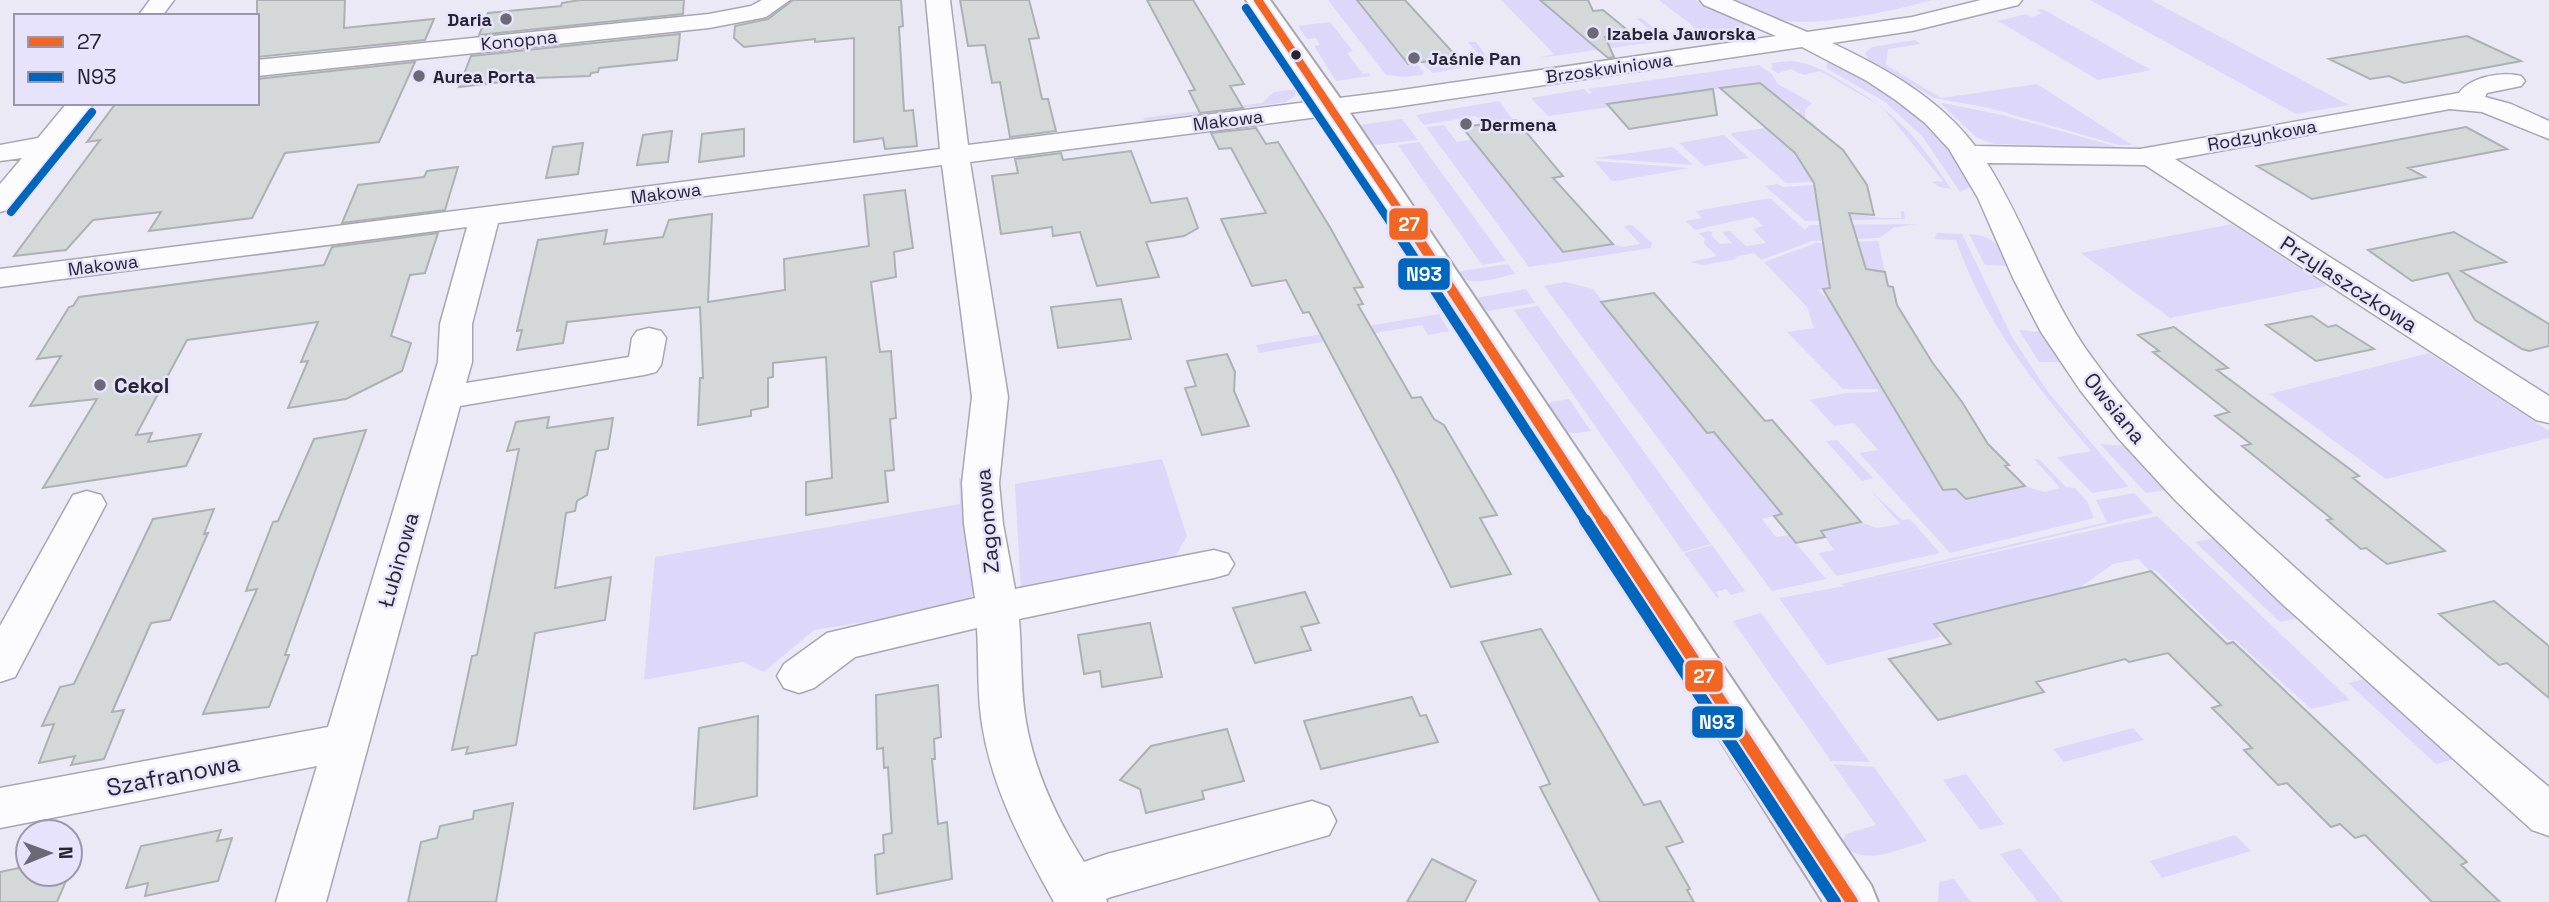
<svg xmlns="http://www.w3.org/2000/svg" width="2549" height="902" viewBox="0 0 2549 902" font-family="'Space Grotesk',sans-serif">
<rect width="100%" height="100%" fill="#ebe9f6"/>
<path fill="#ddd8f9" d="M1328 0H1357L1388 39H1394L1424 72 1422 75 1404 77 1386 75Z
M1501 0H1540L1559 17 1565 16 1570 26 1603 49 1540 58 1554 54Z
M1659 0H1695L1746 23 1743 31 1676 39 1675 38 1703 34Z
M1731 0H1932C1893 11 1807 31 1768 17 1754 12 1742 5 1731 0Z
M2090 0H2151L2349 105 2296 114Z
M2042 9 2048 12 2151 70 2098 80 1998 21 2026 14 2032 17 2042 13 2036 10Z
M1641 18 1669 40 1610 48 1598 38 1653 32 1637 19Z
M1330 22 1353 51 1347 53 1363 74 1369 73 1371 76 1336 81 1314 46 1320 45 1316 38 1307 39 1298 26Z
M1915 40 1921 44 1888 49 1886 65 1941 98 2037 84 2132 145H2118L1989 108 1934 98 1868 60 1865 53 1872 47Z
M1468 42H1476L1491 63 1433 73 1421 62 1481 57Z
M1828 60C1874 82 1918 108 1950 148 1959 159 1965 174 1972 186L1960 192 1922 136 1885 102 1826 68Z
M1790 61C1810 62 1822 70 1840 80 1896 113 1916 134 1951 189L1940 187 1932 182 1943 181 1882 107 1820 71 1804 75 1791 69 1778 73 1770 69 1773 67 1771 63Z
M1759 65 1772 74 1778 84 1812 103 1805 110V118L1784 122 1800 111 1786 104 1760 83 1608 104 1609 107 1548 116 1531 98 1584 89 1589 94 1592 93 1588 89Z
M1296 89 1295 96 1286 102 1145 121 1143 118 1262 103 1274 92Z
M1499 101 1513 120 1485 123 1475 116 1424 125 1416 115Z
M1943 103 2003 115 2118 147 1994 144 1976 137 1941 104Z
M1402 119 1418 140 1376 145 1372 144 1358 125Z
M1811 121 1817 128 1796 131 1780 140 1795 153 1813 182 1786 183 1731 135 1732 133Z
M1444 125 1457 142 1474 139 1563 252 1612 244 1623 247 1640 244 1624 226 1632 225 1652 243 1651 248 1529 267 1426 127Z
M1724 135 1749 158 1704 166 1679 143Z
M1419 142 1506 261 1482 265 1398 145Z
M1673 147 1693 165 1594 158Z
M1594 161H1596L1690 168 1616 181H1612Z
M1778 184 1783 187 1814 185 1819 210 1882 218H1901V211H1904L1905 219 1805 221 1765 186Z
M1770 198 1805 230 1809 225 1916 224 1893 228 1879 238 1812 241 1761 260 1754 253 1735 257 1737 259 1703 265 1690 262 1717 256 1704 244 1705 239 1699 233 1710 231 1713 233 1711 235 1720 244 1732 243 1722 232 1730 231 1746 246 1766 243 1753 229 1763 226 1753 217 1695 230 1686 221 1702 218 1696 211Z
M2232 224 2327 286 2170 318 2081 253Z
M1937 233 1962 234 2012 337 2048 392 2129 487 2092 493 2057 457 2091 451C2036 386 1984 322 1956 240L1934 239Z
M1969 234C1993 236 2000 244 2009 266L1985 265Z
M1878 241 1885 272 1826 262 1830 288 1818 290 1834 304 1943 489H1956L1966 499 2025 486 2044 492 2060 488 2034 459H2039L2066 487 2075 488 2087 501 2094 518 1950 553 1859 453 1878 450 1854 423 1834 426 1810 400 1846 393 1878 392V389H1843L1787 332 1814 328 1807 307 1764 262 1816 243Z
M1508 264 1515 274C1498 277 1470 289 1458 274L1462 271Z
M1565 282 1593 289 1707 433 1714 432 1782 514 1762 519 1776 537 1789 535 1826 579 1772 591 1544 286Z
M1526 289 1535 303 1488 311 1482 308 1476 300 1481 297Z
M1538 306 1711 544 1683 552 1514 310Z
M1439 314 1449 331 1428 335 1422 325 1259 353 1256 345Z
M2019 330 2041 332 2062 362H2039Z
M2429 353 2549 431V438L2386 479 2270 394Z
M1569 399 1591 431C1561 437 1564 431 1548 407L1551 402Z
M1837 440 1873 478 1862 481 1826 441Z
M2100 444 2128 446 2168 490 2146 493Z
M1162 459 1187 536 1170 566 1021 594 1015 484Z
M967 477 976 592 961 607 814 630 764 672 742 662 644 680 655 557 960 504 959 478Z
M1871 491 1902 520 1910 519 1940 553 1837 576 1818 553 1834 550 1821 531 1861 522 1877 528 1900 524Z
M2134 493 2153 513 1870 580 2157 516 2350 700 2311 709 2235 640H2228L2155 570H2149L2138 559 2113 564 2078 589 1934 623 1941 637 1827 665 1779 598 1845 586 1841 584 2107 522 2096 500Z
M2214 538 2219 539 2303 617 2280 622 2195 542Z
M1712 545 1745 591 1731 595 1726 589 1716 592 1719 597 1717 598 1684 553Z
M1761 613 1870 762 1831 761 1733 621Z
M2369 678 2460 757 2436 764 2348 683Z
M2133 728 2144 740 2064 762 2053 749Z
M1833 764 1874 767 1927 841C1900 848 1861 870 1842 842L1846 834 1876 825Z
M1966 774 2004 824 1980 830 1943 780Z
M2235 835 2251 851 2162 878 2150 861Z
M2020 848 2063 902H2038L2000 854Z
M1954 879 1971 902H1938L1939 882Z"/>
<path fill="#d4d8d9" stroke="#adb1b3" stroke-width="2" d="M257 0H345L344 28 434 19 425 40 257 57Z
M580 0H684L683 14 479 35 488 13 561 6 562 3Z
M793 0H901L903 26 899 27 904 111 913 110 917 146 885 149 883 138 854 142V38L815 42V39L744 47 734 38 735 26 768 19Z
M960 0H1029L1039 38 1029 39 1042 99H1048L1056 131 1010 137 1000 82 992 83 985 45 968 46Z
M1147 0H1193L1244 84 1230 86 1243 108 1200 113 1189 91 1195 90Z
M1357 0H1405L1457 57 1408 64Z
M1540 0H1588L1593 11 1603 10 1631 33 1605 37 1614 57 1608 58Z
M680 34 677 60 599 68 598 72 591 73 590 76 535 78 459 87 471 56Z
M2467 36 2521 61 2404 83 2389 76 2370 79 2329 59Z
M415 62 379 142 285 153 252 218 149 231 161 212 93 220 66 250 14 256 100 140 87 142 116 103H257V79Z
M1760 83 1843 150 1867 185 1874 215 1849 213 1866 269 1885 272 1888 286 1893 287 1897 305 1932 362 1962 402 1988 444 2009 465 2005 466 2025 486 1966 499 1956 489 1943 490 1823 289 1830 288 1814 183 1795 153 1720 88Z
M1713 89 1717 115 1629 129 1607 104Z
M1516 120 1563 176 1553 178 1613 244 1563 252 1462 127Z
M2466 127 2507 149 2408 168 2425 177 2312 199 2257 166Z
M1256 128 1266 144 1278 142 1331 229 1363 287 1354 288 1363 304 1358 305 1412 398 1421 397 1434 419 1444 425 1497 515 1480 518 1511 574 1451 587 1397 478 1309 312 1303 313 1286 280 1252 286 1221 219 1266 213 1231 148 1219 149 1211 133Z
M744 129V156L699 162 702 134Z
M672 131 668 162 637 165 643 135Z
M583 143 578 174 546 178 553 147Z
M1131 151 1151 203 1187 198 1198 228 1184 236 1146 242 1159 277 1097 286 1080 232 1053 236 1052 227 1001 234 992 176 1018 173 1015 159 1061 153 1063 160Z
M458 167 445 210 342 223 358 185 424 177 427 171Z
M905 190 913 248 894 252 896 277 871 282 880 352 891 351 896 418 890 419 894 470 885 471 888 502 806 515V482L832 478 826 357 773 363V377L768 378V407L751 410V416L698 425 700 378H703L700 307 567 322 563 343 517 350 522 330 517 331 538 240 607 230 604 244 663 237 669 220 712 214 708 302 785 290 784 259 869 246 864 195Z
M2454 232 2506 262 2461 271 2549 324V346L2529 351 2522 349 2475 320 2448 273 2412 281 2368 250Z
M438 233 425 273 410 275 391 336 411 343 402 371 346 399 288 408 308 361 301 362 318 322 187 340 136 435 152 433 148 442 201 434 186 466 43 488 97 399 30 406 61 356 37 359 69 307 73 306 79 297 324 265 332 247Z
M1654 293 1765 421 1772 420 1861 522 1821 531 1825 537 1796 543 1774 516 1782 514 1714 432 1707 433 1601 302Z
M1121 299 1131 339 1058 348 1051 307Z
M2312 316 2328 327 2336 325 2374 349 2316 361 2266 325Z
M2174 327 2228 368 2217 370 2359 476 2353 478 2445 551 2387 564 2366 548 2361 549 2327 520 2332 519 2242 446 2251 444 2215 416 2229 412 2153 352 2159 351 2138 335Z
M1227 354 1235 372 1234 391 1249 426 1202 435 1185 388 1196 386 1187 361Z
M549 417 547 428 613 418 608 449 596 451 587 495 577 501 575 511 566 513 555 588 611 577 605 620 535 633 516 745 466 754 468 747 452 750 472 656 477 655 519 449 507 451 516 422Z
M366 430 285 655H289L269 707 203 714 257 589 246 591 273 522 278 521 314 439Z
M214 509 204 534 208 533 170 620 151 623 112 712 124 710 104 759 71 765 75 756 39 763 54 724 42 726 60 687 74 684 153 519Z
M2151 571 2227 644 2233 642 2467 862 2461 865 2500 902H2432L2365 835 2355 838 2340 824 2331 827 2287 783 2278 785 2244 750 2252 748 2212 708 2221 705 2168 653 2129 662 2125 659 2036 682 2044 692 1938 720 1889 659 1951 644 1934 624Z
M1305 592 1319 623 1301 627 1311 650 1255 663 1233 608Z
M2494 601 2549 646V698L2507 663 2499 665 2439 614Z
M1150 623 1162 677 1102 687 1100 671 1084 674 1078 635Z
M1541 629 1644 805 1660 801 1683 842 1666 847 1690 889 1687 890 1694 902H1600L1540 787 1550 784 1481 642Z
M938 685 941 737 934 739 935 759H932L938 824 947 822 952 879 877 894 875 855 884 853 883 835 892 833 888 767 884 768 883 748 877 749 876 695Z
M1412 697 1420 716 1426 715 1438 742 1321 769 1304 721Z
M758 716 757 796 694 809 699 728Z
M1227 729 1244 781 1202 791 1204 799 1146 813 1140 789 1120 780 1151 746Z
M513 803 496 902H408L421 842 437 838 440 826 473 819 474 811Z
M221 830 217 841 232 838 218 881 145 896 148 883 126 888 141 846Z
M1432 859 1476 881 1465 902H1407Z
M28 866V874H69L57 902H0V872Z"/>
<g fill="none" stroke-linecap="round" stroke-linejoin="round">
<g stroke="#a8a6b1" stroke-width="3">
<path id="minor" d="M150 0H174L162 16H138Z
M762 0H790L766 17 709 28 257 76V60L709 14 751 6Z
M926 0H950L968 145 1395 91 1776 36 1704 5 1700 0H1732L1807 32 1912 17 1981 0H2022L2018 5 1912 31 1832 43C1885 68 1939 98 1975 146L2140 149 2459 93C2470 77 2502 71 2521 76L2525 81 2521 86 2487 93 2485 97 2511 104 2549 121V139L2482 112 2450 109 2175 159 2549 396V423L2536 420 2145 165 1987 163C2027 226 2048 298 2093 359 2146 432 2213 494 2280 554 2368 634 2458 711 2549 787V836L2532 830 2279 601 2176 501 2118 438 2080 390 2041 332 2013 278 1978 198 1949 149 1925 123 1897 101 1867 81 1802 47 1395 107 970 162 1008 397 999 483 1003 524 1015 589 1214 550 1228 554 1234 564 1228 574 1214 578 1019 619C1022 653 1020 688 1026 722 1035 773 1057 819 1084 862L1107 854 1312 801 1329 807 1336 821 1329 835 1111 897 1106 899 1107 902H1054C1023 846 992 789 982 724 977 693 979 660 977 628L855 657 814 688 799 693 784 688 777 676 784 664 827 633 975 598 964 524 962 483 972 397 942 165 498 223 472 324V362L466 383 629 357 632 338 637 331 649 328 661 331 666 338 661 365 656 372 644 375 460 406 326 902H276L317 766 0 828V788L328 727 438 362 440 324 467 227 0 287V269L940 149Z
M67 103H94L10 209 0 212V184L22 158 0 161V145L38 138Z
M87 491 101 495 106 504 15 677 0 682V626L73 495Z"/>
</g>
<g stroke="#a8a6b1" stroke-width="4">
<path id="tertiary" d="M1246 0H1270L1342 101 1871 885 1878 902H1823L1318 107Z"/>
</g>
<use href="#minor" fill="#fcfcfe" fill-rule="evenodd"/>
<use href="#tertiary" fill="#fcfcfe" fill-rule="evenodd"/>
<g stroke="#e7e3fc" stroke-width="11">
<path id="bus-1-far2" d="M1258 0 1411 228"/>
</g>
<g stroke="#e7e3fc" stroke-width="15">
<path id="bus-1-far1" d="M1410 226 1603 522"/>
</g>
<g stroke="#e7e3fc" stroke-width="18">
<path id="bus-1" d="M1602 520 1852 902"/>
</g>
<g stroke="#e7e3fc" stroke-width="11">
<path id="bus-2-far2" d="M1246 8 1394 228
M11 212 92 112"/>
</g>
<g stroke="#e7e3fc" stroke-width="15">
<path id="bus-2-far1" d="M1393 226 1586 522"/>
</g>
<g stroke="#e7e3fc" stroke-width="18">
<path id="bus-2" d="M1585 520 1835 902"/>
</g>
<use href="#bus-1-far2" stroke="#f26522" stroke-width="8"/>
<use href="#bus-1-far1" stroke="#f26522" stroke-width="10"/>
<use href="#bus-1" stroke="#f26522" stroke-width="12"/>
<use href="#bus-2-far2" stroke="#0065bd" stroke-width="8"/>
<use href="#bus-2-far1" stroke="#0065bd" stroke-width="10"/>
<use href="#bus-2" stroke="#0065bd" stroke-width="12"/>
</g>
<g fill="#6b6975" stroke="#e7e3fc" stroke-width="2.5">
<circle cx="506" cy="19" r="7"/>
<circle cx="1593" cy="33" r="7"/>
<circle cx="1414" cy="58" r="7"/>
<circle cx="419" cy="76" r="7"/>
<circle cx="1466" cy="124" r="7"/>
<circle cx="100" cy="385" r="7"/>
</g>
<circle fill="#26242f" stroke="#e7e3fc" stroke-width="2.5" cx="1296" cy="55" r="6"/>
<g text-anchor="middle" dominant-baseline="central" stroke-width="5" stroke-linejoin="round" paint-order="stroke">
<g font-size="18" font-weight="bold" fill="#26242f" stroke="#e7e3fc" text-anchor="start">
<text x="492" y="19" text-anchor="end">Daria</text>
<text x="1607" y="33">Izabela Jaworska</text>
<text x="1428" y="58">Jaśnie Pan</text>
<text x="433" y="76">Aurea Porta</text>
<text x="1480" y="124">Dermena</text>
</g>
<g font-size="18" fill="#26242f" stroke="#e7e3fc">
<text transform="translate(519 40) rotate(-6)">Konopna</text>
<text transform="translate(1609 68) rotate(-8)">Brzoskwiniowa</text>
<text transform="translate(1228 120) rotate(-7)">Makowa</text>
<text transform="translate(2262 135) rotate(-10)">Rodzynkowa</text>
<text transform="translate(666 193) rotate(-7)">Makowa</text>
<text transform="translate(103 265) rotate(-7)">Makowa</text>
</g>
<g font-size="21" fill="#26242f" stroke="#e7e3fc">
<text transform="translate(2349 284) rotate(33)">Przylaszczkowa</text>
<text transform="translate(2115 408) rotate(51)">Owsiana</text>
<text transform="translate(987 521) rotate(-95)">Zagonowa</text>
<text transform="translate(398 560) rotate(-74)">Łubinowa</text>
</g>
<g font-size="21" font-weight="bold" fill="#26242f" stroke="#e7e3fc" text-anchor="start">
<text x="114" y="385">Cekol</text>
</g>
<g font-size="24" fill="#26242f" stroke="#e7e3fc">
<text transform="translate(173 775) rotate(-11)">Szafranowa</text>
</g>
</g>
<g stroke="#e7e3fc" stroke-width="2.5">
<rect x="1388" y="207" width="41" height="34" rx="7" fill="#f26522"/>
<rect x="1397" y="257" width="54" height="34" rx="7" fill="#0065bd"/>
<rect x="1684" y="659" width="40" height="34" rx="7" fill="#f26522"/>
<rect x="1691" y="705" width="53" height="34" rx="7" fill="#0065bd"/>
</g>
<g font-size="19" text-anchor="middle" font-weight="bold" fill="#fff">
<text x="1409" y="231">27</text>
<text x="1424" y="281">N93</text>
<text x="1704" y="683">27</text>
<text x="1717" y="729">N93</text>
</g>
<rect x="14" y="14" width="245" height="91" fill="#e7e3fc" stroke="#9a97aa" stroke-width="2"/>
<rect x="28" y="37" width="35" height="10" fill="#f26522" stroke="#9a97aa" stroke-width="2"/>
<text x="77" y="49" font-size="21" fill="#26242f">27</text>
<rect x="28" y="72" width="35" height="10" fill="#0065bd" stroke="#9a97aa" stroke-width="2"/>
<text x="77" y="84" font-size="21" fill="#26242f">N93</text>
<g transform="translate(49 853) rotate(89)"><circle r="33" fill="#e7e3fc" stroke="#9a97aa" stroke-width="2"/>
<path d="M0-5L12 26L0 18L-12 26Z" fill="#6b6975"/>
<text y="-10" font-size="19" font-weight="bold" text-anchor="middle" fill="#26242f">N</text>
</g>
</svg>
